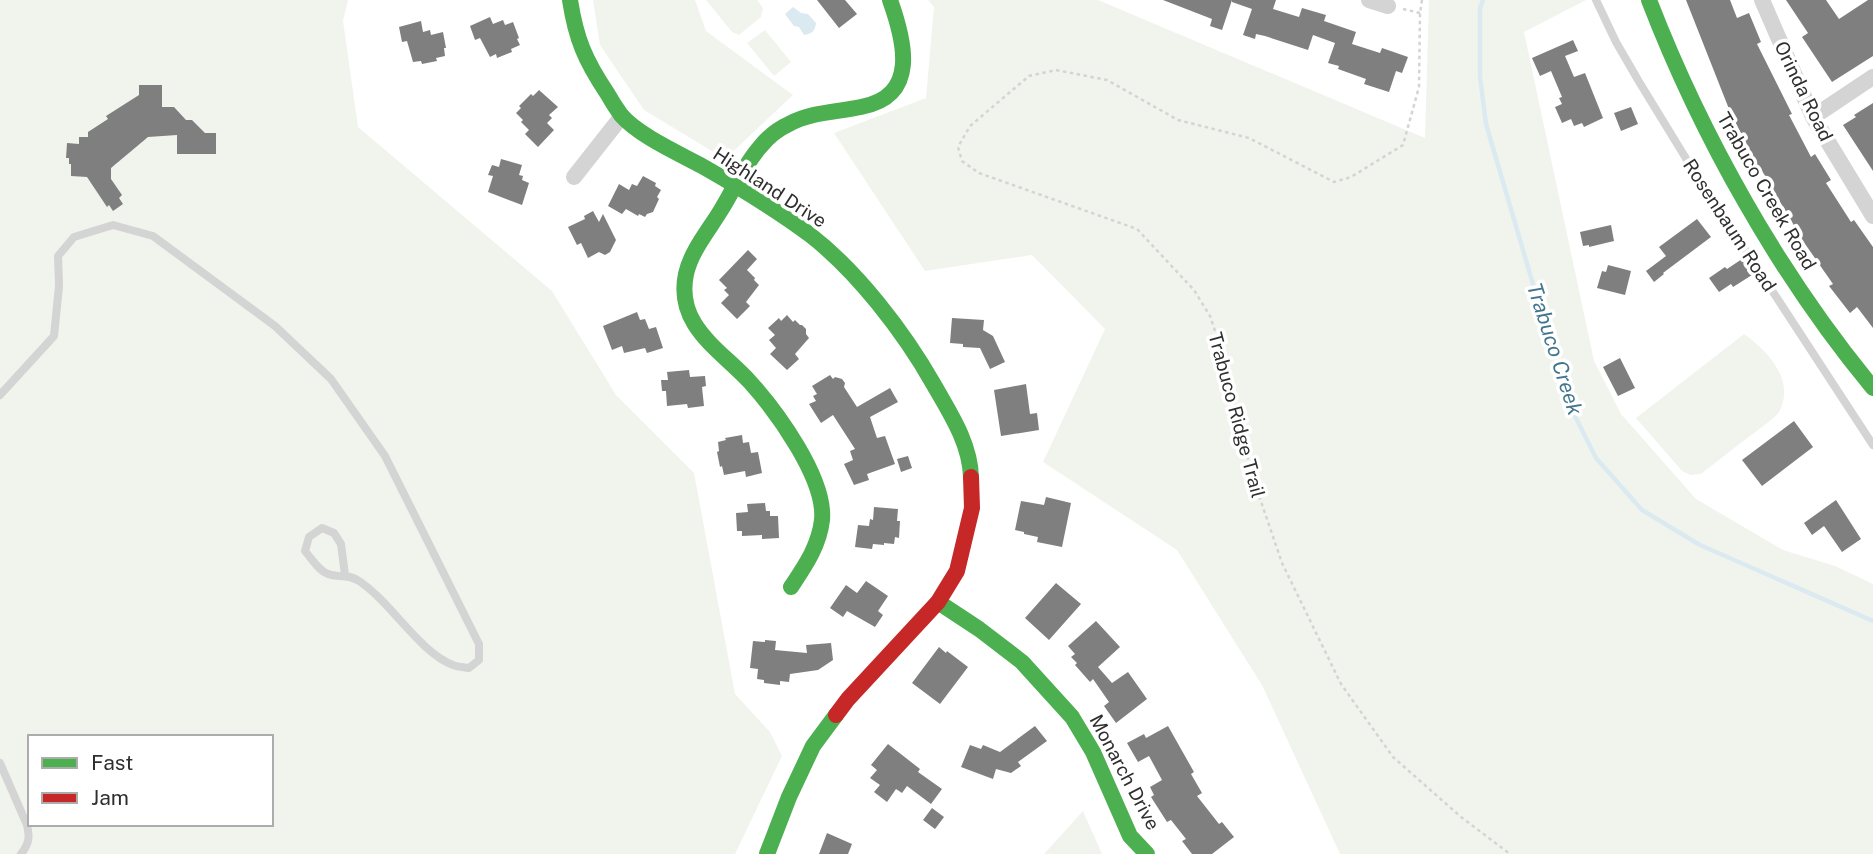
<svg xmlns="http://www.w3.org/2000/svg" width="1873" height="854" viewBox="0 0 1873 854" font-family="'Public Sans',sans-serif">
<rect width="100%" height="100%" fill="#fff"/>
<path fill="#f1f4ed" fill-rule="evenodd" d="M0 0H348L343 21 358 127 552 291 616 395 694 473 735 694 770 732 782 756 735 854H0ZM30 737H271V824H30Z
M593 0H695L706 31 793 95 725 159 644 110 600 45Z
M706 0H757L763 8 761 17 739 35 732 32Z
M928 0H1098L1425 138 1429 0H1586L1524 32 1594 361 1621 414 1696 499 1783 550 1835 566 1873 584V854H1340L1262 685 1177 550 1043 462 1105 329 1032 255 925 271 834 133 926 98 934 7Z
M765 30 791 62 774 76 747 43Z
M1744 334C1768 351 1796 381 1779 412 1774 419 1765 424 1758 430 1739 444 1720 459 1701 474L1691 475 1682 471 1636 418Z
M1083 811 1102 854H1044Z"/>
<path fill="#dbeaf0" d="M793 7 801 13 808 14 816 23C815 31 812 34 804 35L799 27 794 26 785 14Z"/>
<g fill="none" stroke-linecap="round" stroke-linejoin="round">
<path stroke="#dbeaf0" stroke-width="4.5" d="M1483 0 1480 8V77L1486 124 1567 400 1596 458 1642 510 1700 545 1873 621"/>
</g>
<path fill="#7f7f7f" d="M817 0H845L857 14 839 28Z
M1163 0H1232L1222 30 1210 26 1212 19Z
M1232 0H1276L1273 9 1299 17 1302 8 1326 15 1324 21 1356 32 1352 44 1380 53 1382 48 1408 57 1402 73 1396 71 1389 92 1364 84 1366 79 1338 69 1339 66 1328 63 1335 43 1313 35 1308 50 1265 36 1256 34 1255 39 1243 35 1252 9 1232 2Z
M1686 0H1730L1737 18 1749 13 1761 42 1757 44 1792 114 1789 115 1811 157 1815 154 1831 180 1826 183 1851 222 1854 220 1873 247V328L1857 307 1850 313 1829 286 1833 284 1803 241 1761 169 1759 170 1729 109Z
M1786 0H1826L1839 19 1868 0H1873V56L1832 82 1802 37 1808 33Z
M490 17 493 24 503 20 505 25 513 22 519 38 517 39 520 45 511 49 512 52 497 58 496 54 490 57 480 38 475 40 470 26Z
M421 21 423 32 430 30 431 35 443 32 446 48H444L445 56 436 58 437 61 422 64 421 61 413 62 407 41 402 42 399 27Z
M1573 40 1578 51 1565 56 1574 77 1585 73 1603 118 1584 127 1582 123 1574 126 1571 119 1562 123 1555 107 1562 104 1559 98 1562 97 1551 71 1540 76 1532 58Z
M139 85H162V107H174L186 120H192L205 133H216V154H177V135L148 137 111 168V179L122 195 119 198 123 204 113 211 109 205 107 207 87 177 71 176V164H69V158H66L67 143 79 144V137H88V132L108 119 106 116 139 95Z
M539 90 558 107 549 115 552 118 547 123 554 130 538 147 525 134 529 130 521 122 523 120 516 113 521 108 519 106 531 94 533 96Z
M1873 103V171L1843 125 1856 117 1854 115Z
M1631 107 1638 124 1621 131 1614 113Z
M501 159 522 165 519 175 523 176 522 180 529 183 522 205 488 192 493 176 488 175 492 165 499 167Z
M643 176 656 183 655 186 661 190 657 197 659 199 653 212 647 214 645 217 639 214 638 216 626 209 622 214 608 206 619 184 629 190 632 184 637 186Z
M593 211 599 222 603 214 616 240 610 252 605 255 599 252 588 258 581 243 577 245 568 227 585 219 584 216Z
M1697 219 1711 237 1663 273 1664 274 1654 282 1646 271 1666 256 1659 247Z
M1611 225 1614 241 1589 247V245L1583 246 1580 232Z
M748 250 757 259 747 270 755 278 754 280 759 285 746 302 750 306 737 319 721 303 729 295 724 290 727 288 719 280Z
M1742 259 1752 275 1733 287 1731 284 1719 292 1709 278 1725 267 1727 269Z
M1608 265 1631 271 1625 295 1597 288 1602 271 1606 272Z
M637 312 640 320 645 319 649 329 656 327 663 348 647 353 645 348 624 353 622 346 612 350 603 326Z
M787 315 793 322 795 320 800 325H802L806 329V334L809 338 795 354 799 359 787 370 770 354 776 348 769 340 775 335 768 328 779 318 781 321Z
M952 318 984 320 983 330 993 336 1005 362 990 369 980 348 963 347V344L950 343Z
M1620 358 1635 388 1618 396 1603 367Z
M689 370 690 377 705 376 706 386 702 387 704 406 688 408 687 404 667 406 666 391H662L661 380H668L667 372Z
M830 375 833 379 835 377 842 379 845 383 844 387 857 407 890 388 898 402 870 417 877 438 885 436 895 464 867 474 869 480 854 485 844 464 853 460 850 451 855 449 833 415 821 423 809 404 816 401 813 396 817 394 812 386Z
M1026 384 1030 414 1037 413 1039 430 1001 436 994 390Z
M1794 421 1813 447 1762 486 1742 460Z
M742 435 743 443 749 442 751 453 758 452 762 473 746 477 745 471 724 475 722 466 720 467 717 452 719 451 718 442 726 440 725 438Z
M908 456 912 468 901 472 897 459Z
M1046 497 1071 503 1062 547 1037 542 1038 537 1024 534V532L1015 530 1021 501 1044 505Z
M1836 500 1861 539 1842 552 1824 526 1812 535 1804 523Z
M765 503 766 511H770V516H778L779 538 762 539V535L742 536V531H737L736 513 748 512 747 504Z
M874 507 898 509 897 521H900L899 538 895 537 894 544 884 543V545L873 544 872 549 855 547 858 525 869 526 870 519 873 520Z
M866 581 888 596 878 611 883 615 875 627 847 611 843 617 830 608 846 585 857 593Z
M1056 583 1081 604 1049 640 1025 618Z
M1096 621 1120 647 1098 667 1112 683 1128 672 1147 699 1116 723 1104 706 1109 702 1093 679 1090 682 1075 665 1077 663 1071 657 1075 654 1068 646Z
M765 640 776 641 775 650 807 653 806 645 831 643 833 660 818 670 790 674 789 682 780 681V685L764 683V680L757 679 758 669 750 668 753 641 765 642Z
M939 647 946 653 947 651 968 667 940 704 912 683Z
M1035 726 1047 741 1018 762 1021 766 1011 773 996 769 993 779 961 767 970 745 981 749 983 745 1000 752Z
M1168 726 1194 772 1191 774 1202 793 1197 796 1219 824 1222 822 1234 837 1212 854H1192L1182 841 1186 839 1171 820 1167 822 1151 797 1154 795 1150 787 1162 780 1149 756 1138 762 1127 743 1144 734 1146 738Z
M888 744 920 769 918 772 942 789 931 804 907 786 902 793 896 789 887 802 874 792 880 785 870 778 877 770 871 765Z
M932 808 944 817 935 829 923 820Z
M827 833 852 844 848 854H819Z"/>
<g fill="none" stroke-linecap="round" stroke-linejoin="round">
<path stroke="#d4d4d4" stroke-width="2.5" stroke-dasharray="3.5 3.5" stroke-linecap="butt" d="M1422 0 1420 13 1419 87 1403 145 1351 177 1334 182 1249 138 1178 120 1107 80 1056 70 1029 76 970 126 958 147 962 161 979 173 1137 229 1194 290 1210 316 1222 352 1234 393 1236 415 1255 484 1282 563 1341 684 1393 757 1461 817 1510 854
M1403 9 1420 13"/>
<path stroke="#d4d4d4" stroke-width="8" d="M1596 0 1616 42 1638 80 1690 165 1873 445
M0 395 54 336 59 286 58 256 74 237 113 225 153 236 275 326 331 379 385 456 479 644V660L469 668C463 667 457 667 453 665 420 653 391 602 359 581 347 573 338 578 328 574 319 571 311 558 305 551L309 537 322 528 334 533 341 544 345 575
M0 763 27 825C30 837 29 844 21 854"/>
<path stroke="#d4d4d4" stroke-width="16" d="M1369 0 1388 6
M1762 0 1813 117 1873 216
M1813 117 1873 77
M574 177 622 116"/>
<path stroke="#4caf50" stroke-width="16" d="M570 0C576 39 585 60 607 93 611 100 616 108 621 115 638 135 678 153 702 166 739 187 775 209 809 234 857 271 904 332 934 385 950 413 970 443 971 477
M1649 0C1701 135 1780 276 1873 388
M791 587C805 566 819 546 822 520 826 479 777 412 750 382 721 350 675 326 686 274 691 251 709 230 721 210 734 189 744 165 760 147 768 137 778 129 789 124 811 112 837 112 861 107 919 96 905 42 890 0
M938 602 979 629 1022 662 1072 717 1093 752 1130 836 1147 854
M767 854 789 797 813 746 836 715"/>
<path stroke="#c62828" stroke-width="16" d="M836 715 848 699 938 602 957 571 972 508 971 477"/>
</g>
<g text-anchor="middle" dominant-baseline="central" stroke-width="7" stroke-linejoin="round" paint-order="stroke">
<g font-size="19" fill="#2f2f2f" stroke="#fff">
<text transform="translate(1804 91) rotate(64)">Orinda Road</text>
<text transform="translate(770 187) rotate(33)">Highland Drive</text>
<text transform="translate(1767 191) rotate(60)">Trabuco Creek Road</text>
<text transform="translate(1730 225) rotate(57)">Rosenbaum Road</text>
<text transform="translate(1237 415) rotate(75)">Trabuco Ridge Trail</text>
<text transform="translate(1125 772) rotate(62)">Monarch Drive</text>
</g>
<g font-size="21" font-style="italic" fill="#42768c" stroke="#fff">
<text transform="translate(1555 349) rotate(72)">Trabuco Creek</text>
</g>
</g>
<rect x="28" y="735" width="245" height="91" fill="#ffffff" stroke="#acacac" stroke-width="2"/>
<rect x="42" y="758" width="35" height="10" fill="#4caf50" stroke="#acacac" stroke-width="2"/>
<text x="91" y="770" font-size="21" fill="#2f2f2f">Fast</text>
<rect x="42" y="793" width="35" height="10" fill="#c62828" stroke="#acacac" stroke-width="2"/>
<text x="91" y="805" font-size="21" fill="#2f2f2f">Jam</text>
</svg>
